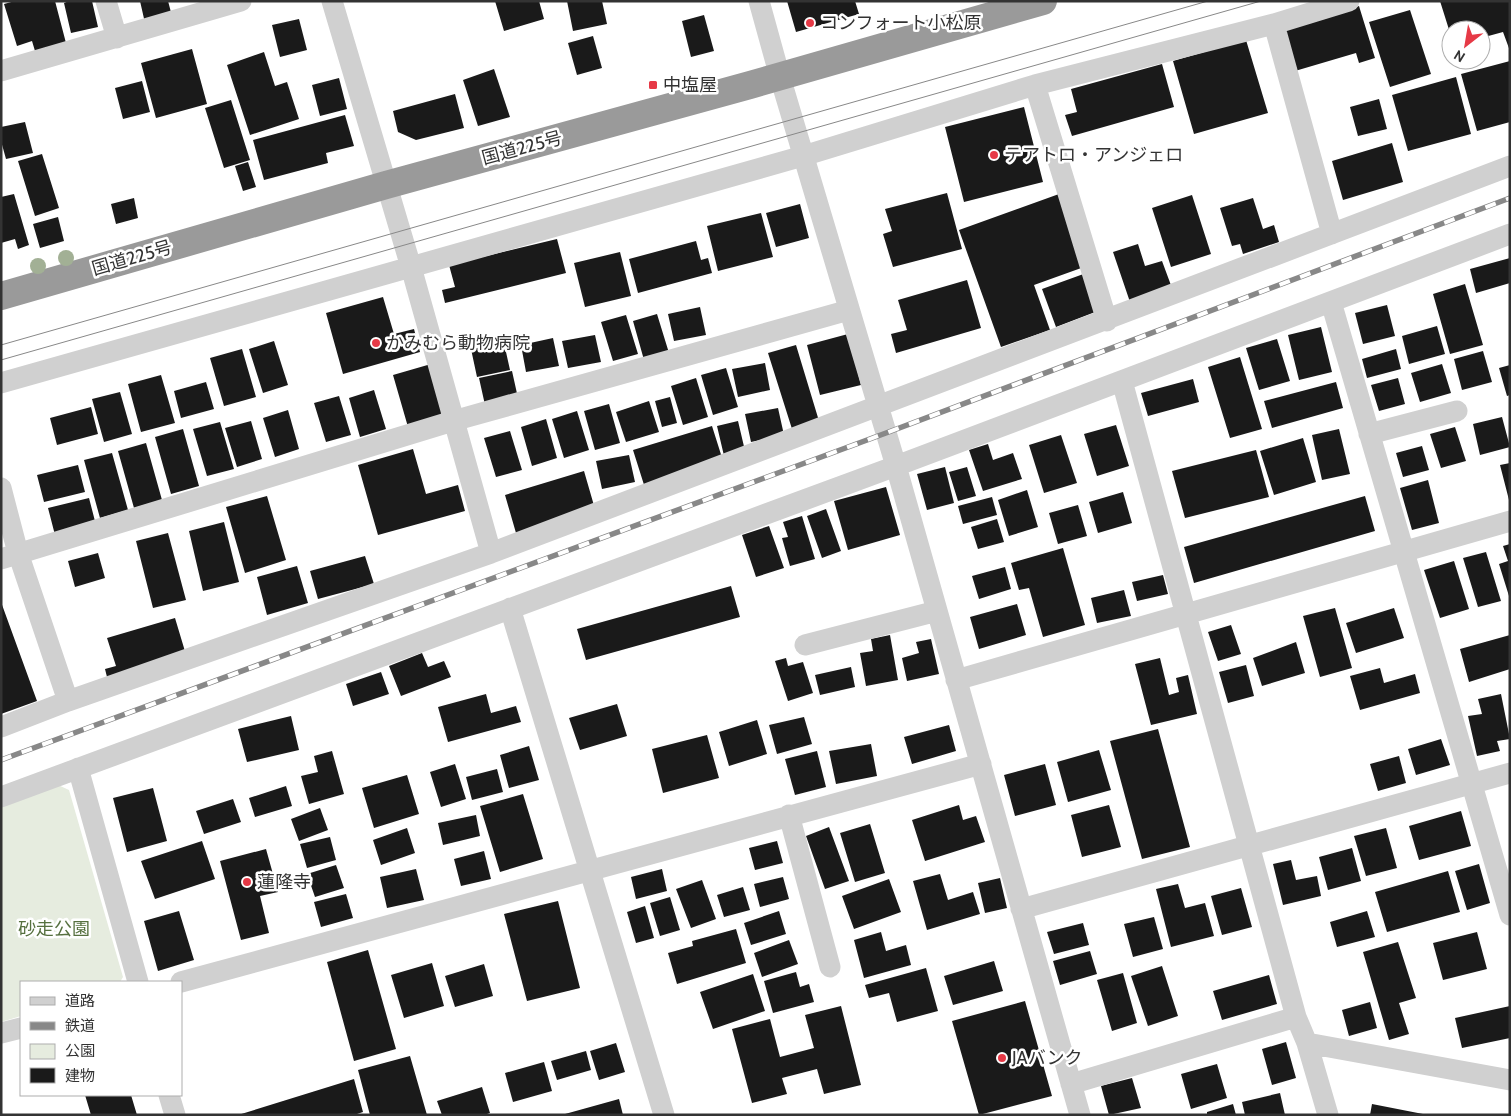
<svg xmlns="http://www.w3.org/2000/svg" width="1511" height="1116" viewBox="0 0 1511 1116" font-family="Cabin,'Noto Sans JP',sans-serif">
<rect width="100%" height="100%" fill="#fff"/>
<path fill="#e6ecdf" d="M56 784 69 790 123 977 120 982H21V1016L1 1022V804Z"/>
<path fill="#1a1a1a" d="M15 1H55L66 43 35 51 32 41 17 46 4 4Z
M69 1H92L98 27 71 33 64 3Z
M140 1H168L172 16 145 23Z
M495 1H539L544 19 504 31Z
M567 1H602L607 24 573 31Z
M787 1H855L859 14 796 32Z
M1440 1H1509L1510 51 1503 32 1481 38V30H1451V36Z
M1359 6 1375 58 1359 63 1356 53 1295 71 1282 28Z
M1410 10 1431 74 1390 87 1369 22Z
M704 15 714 51 691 57 682 21Z
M299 19 307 50 280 57 272 25Z
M593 36 602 68 577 75 568 43Z
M1246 40 1268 113 1194 134 1173 61Z
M192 49 207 104 156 118 141 63Z
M264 52 275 86 287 82 299 119 250 135 227 65Z
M1510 61V122L1477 131 1461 74Z
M1162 64 1174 107 1072 136 1065 115 1077 112 1071 89Z
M494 69 510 117 478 126 463 80Z
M1456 77 1471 134 1408 151 1392 95Z
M339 78 347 109 320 116 312 85Z
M142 81 150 112 123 119 115 88Z
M455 94 464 128 416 140 398 132 393 111Z
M1379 99 1387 129 1358 136 1350 107Z
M231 100 250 160 224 168 205 108Z
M1024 107 1043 182 964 202 945 127Z
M345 115 354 146 326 153 328 163 264 180 253 140Z
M25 122 33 153 6 159 1 141V127Z
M1392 143 1403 182 1343 200 1332 161Z
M42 154 59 208 35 216 18 161Z
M248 162 256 187 243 191 235 166Z
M947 193 962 249 893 267 883 234 892 231 885 209Z
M14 194 29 245 18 249 15 239 1 243V197Z
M1059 194 1084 267 1034 285 1050 330 1001 347 959 230Z
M1192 195 1211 254 1171 267 1152 208Z
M134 198 138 218 116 224 111 204Z
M1253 198 1263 229 1274 225 1279 242 1243 254 1240 244 1232 246 1220 208Z
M800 204 809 238 776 247 766 213Z
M761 213 773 257 718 271 707 226Z
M58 217 64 241 40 248 33 224Z
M557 239 566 273 445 303 442 290 455 287 449 265Z
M696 241 701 260 708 258 712 273 638 293 629 259Z
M1138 244 1145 266 1162 261 1172 288 1130 302 1113 252Z
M620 252 631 296 585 307 574 263Z
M1510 258V283L1476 293 1470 269Z
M1089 272 1103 309 1056 327 1042 289Z
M967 280 981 328 896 353 891 334 907 330 898 300Z
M1465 284 1483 345 1450 354 1433 294Z
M383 297 394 334 414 329 420 352 343 374 326 313Z
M1387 305 1395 336 1363 344 1355 313Z
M700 307 706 335 674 341 668 314Z
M657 314 669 353 644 360 633 321Z
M626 315 638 354 613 361 601 322Z
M1437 326 1445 354 1409 364 1402 336Z
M1321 327 1332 372 1299 380 1288 335Z
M848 334 861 385 820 395 807 345Z
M595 335 601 362 568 368 562 341Z
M553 338 559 366 526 372 521 345Z
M1277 339 1290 381 1259 390 1246 348Z
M274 341 288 385 263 393 249 349Z
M504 343 510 370 477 377 471 349Z
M796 345 819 421 792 429 768 353Z
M242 349 256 397 224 406 210 358Z
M1396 349 1401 369 1367 378 1362 359Z
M1483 351 1492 382 1462 390 1454 359Z
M1240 357 1262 429 1230 438 1208 367Z
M765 363 770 390 738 397 732 369Z
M431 364 446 416 408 427 393 375Z
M1442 364 1451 393 1420 402 1411 373Z
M1510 365V395L1507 396 1499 368Z
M726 368 738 407 713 415 701 375Z
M512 371 518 398 485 405 479 378Z
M161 375 175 423 141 432 128 384Z
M696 378 708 417 683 425 671 386Z
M1398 378 1405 404 1379 411 1371 385Z
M1193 379 1199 402 1148 416 1141 393Z
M206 382 214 409 181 418 174 391Z
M1336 382 1343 408 1272 428 1264 401Z
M374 390 386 429 360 437 349 398Z
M120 392 132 434 104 442 92 399Z
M339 396 351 435 326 442 314 403Z
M670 397 677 423 662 427 655 401Z
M649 401 659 432 626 442 616 412Z
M609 404 620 443 595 450 584 411Z
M91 407 98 434 57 445 50 418Z
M778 408 784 435 751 442 745 414Z
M288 410 299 449 275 457 263 418Z
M577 411 589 450 564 458 552 419Z
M1502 417 1510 447 1480 455 1473 424Z
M546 419 557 458 532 466 521 427Z
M251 421 262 459 237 467 225 428Z
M738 421 746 455 725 460 717 426Z
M220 422 234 469 207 476 193 429Z
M1116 425 1129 466 1097 476 1084 434Z
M712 426 724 464 645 488 633 450Z
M1455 427 1466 461 1441 468 1430 434Z
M183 429 199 486 171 494 155 437Z
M1339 429 1350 474 1322 480 1312 435Z
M510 431 522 470 496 477 484 438Z
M1061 435 1077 483 1044 493 1029 445Z
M1303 438 1316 482 1274 495 1260 451Z
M146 443 162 500 134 508 118 451Z
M988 444 993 460 1013 453 1022 479 983 491 969 450Z
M1422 446 1429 470 1403 477 1396 453Z
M413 449 426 494 458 485 465 511 378 535 358 465Z
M1256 450 1269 497 1185 518 1172 471Z
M112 453 128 510 100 518 84 460Z
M629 455 635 482 602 489 596 461Z
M1510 463V500H1509L1500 465Z
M78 465 85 492 44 502 37 475Z
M945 467 954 503 927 510 917 474Z
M967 467 976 496 958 501 949 472Z
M584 471 595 509 516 533 505 495Z
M1428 480 1439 523 1412 530 1400 488Z
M886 487 900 535 848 550 834 501Z
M1027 490 1038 527 1009 536 998 500Z
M1123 492 1132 523 1098 533 1089 502Z
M267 496 286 560 245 573 226 507Z
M1365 496 1375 531 1194 583 1184 547Z
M992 497 997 515 963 524 958 506Z
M89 498 96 525 55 535 48 508Z
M1078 505 1087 536 1058 544 1049 513Z
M826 509 841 551 822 558 807 516Z
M802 516 815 559 790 566 782 538 788 537 783 522Z
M997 519 1004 542 978 549 971 527Z
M224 522 239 582 203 591 189 531Z
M769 526 784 568 756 577 742 535Z
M168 533 186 600 153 608 136 541Z
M1510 544V596H1509L1499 564 1508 561 1503 546Z
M1063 548 1085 625 1043 637 1029 588 1019 590 1011 563Z
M1486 552 1501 601 1478 607 1463 558Z
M98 553 105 578 75 587 68 561Z
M365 556 374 584 318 599 310 571Z
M1454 561 1469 609 1440 618 1424 570Z
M297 566 308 603 267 615 257 577Z
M1005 567 1011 589 979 599 972 576Z
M1163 575 1168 594 1137 601 1132 582Z
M731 586 740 617 586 660 577 629Z
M1124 590 1131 616 1097 623 1091 598Z
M1 602 37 701 1 714Z
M1017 604 1026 635 979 649 970 617Z
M1335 608 1352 668 1320 677 1303 616Z
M1394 608 1404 638 1356 653 1346 623Z
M175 618 187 658 108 681 105 669 116 666 107 638Z
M1231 625 1241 654 1218 661 1208 632Z
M890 635 898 680 866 686 860 653 873 651 871 639Z
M1510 635V669L1469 682 1460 649Z
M931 639 939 674 907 681 902 658 919 653 916 642Z
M1296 642 1305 673 1262 686 1253 658Z
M422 653 428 667 444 661 451 677 401 696 389 666Z
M786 658 788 666 803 662 813 693 788 701 775 661Z
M1160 658 1169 695 1179 692 1176 678 1188 675 1197 714 1151 725 1135 664Z
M1246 665 1254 696 1228 703 1219 672Z
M851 667 855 687 820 695 815 675Z
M1380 668 1384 683 1415 674 1420 693 1360 710 1350 676Z
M381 672 389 694 353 706 346 684Z
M486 694 491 713 516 706 521 722 448 742 438 707Z
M1501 694 1510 739 1497 741 1500 751 1477 756 1468 716 1482 714 1478 699Z
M617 704 627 736 580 750 569 718Z
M291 716 299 750 247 762 238 729Z
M804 717 812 744 777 754 769 725Z
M757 720 767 754 729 766 719 732Z
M949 725 956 751 912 764 904 737Z
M1158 729 1190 847 1142 859 1110 741Z
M707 735 719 778 663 793 652 749Z
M1441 739 1450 765 1416 775 1408 749Z
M871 744 877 776 836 784 829 751Z
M529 746 539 780 509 788 500 755Z
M1099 750 1111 790 1068 802 1057 762Z
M332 751 344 794 309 804 301 776 318 772 314 756Z
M817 751 826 787 795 795 785 759Z
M1399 756 1406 783 1378 791 1370 764Z
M455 764 466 799 441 807 430 772Z
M1045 764 1056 805 1015 816 1004 775Z
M497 769 503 792 472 800 466 777Z
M407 775 419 814 374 828 362 788Z
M286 786 292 806 255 817 249 798Z
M153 788 167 841 127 852 113 798Z
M523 794 543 859 500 872 480 806Z
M233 799 241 822 204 834 196 811Z
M959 805 963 820 976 816 985 842 925 861 912 820Z
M1109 805 1121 847 1082 857 1071 815Z
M320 808 328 830 299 841 291 819Z
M1461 811 1471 846 1419 860 1409 826Z
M476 815 480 836 443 845 438 823Z
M870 824 885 873 855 882 840 833Z
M829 827 849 881 825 889 806 836Z
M407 828 415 853 381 865 373 840Z
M1386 828 1397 868 1366 876 1354 836Z
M330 837 336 860 307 868 300 844Z
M202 841 215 879 155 899 141 861Z
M777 841 783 863 755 870 749 848Z
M1352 848 1361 881 1328 890 1319 857Z
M266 849 278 892 260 896 269 933 241 940 220 861Z
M484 851 491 879 461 886 454 859Z
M1291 860 1296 880 1317 876 1321 896 1283 905 1273 864Z
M1479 864 1490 903 1467 910 1455 871Z
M336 865 344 888 315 897 307 874Z
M416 869 424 900 387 908 380 877Z
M662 869 667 891 636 899 631 877Z
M1448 871 1460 912 1387 932 1375 892Z
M940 874 948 900 973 892 980 914 927 930 913 881Z
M783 877 789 899 760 907 754 884Z
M1000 878 1007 908 985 913 978 883Z
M889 879 901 912 854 929 842 896Z
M702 880 716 919 691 928 676 889Z
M1178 884 1185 908 1205 903 1214 936 1171 947 1156 889Z
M743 887 750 910 724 917 717 895Z
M1241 888 1252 927 1222 935 1211 896Z
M346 894 353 918 321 927 314 902Z
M670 897 680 930 660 936 650 903Z
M558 901 580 988 527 1001 504 914Z
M645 906 654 938 636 943 627 912Z
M179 911 194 960 158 971 144 921Z
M779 911 786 934 751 945 744 923Z
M1367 911 1375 937 1337 947 1330 922Z
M1154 917 1163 949 1133 957 1124 924Z
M1083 923 1089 945 1054 954 1047 932Z
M736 929 746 963 677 984 668 953 693 946 692 941Z
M881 932 886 951 906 945 911 965 864 978 854 940Z
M1477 932 1487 969 1443 980 1433 943Z
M789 940 798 964 762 977 754 953Z
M1398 942 1416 998 1399 1003 1409 1034 1389 1040 1363 952Z
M368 950 396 1049 354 1061 327 962Z
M1090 951 1097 974 1060 985 1053 961Z
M994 961 1003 991 953 1005 944 976Z
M432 963 444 1006 404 1018 391 975Z
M484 964 493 996 455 1007 445 976Z
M1162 966 1178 1016 1148 1026 1131 976Z
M926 968 938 1011 897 1022 889 993 869 998 865 985Z
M796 972 800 987 809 984 814 1002 773 1013 764 981Z
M1123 973 1137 1023 1112 1031 1097 980Z
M753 974 765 1011 713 1029 700 992Z
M1269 975 1277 1004 1222 1020 1213 991Z
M1025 1001 1052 1096 979 1115 952 1021Z
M1370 1002 1377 1028 1349 1036 1342 1010Z
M841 1006 861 1085 824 1094 817 1069 782 1078 787 1094 752 1103 732 1029 770 1019 780 1057 814 1048 805 1015Z
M1510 1006V1038L1462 1048 1455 1018Z
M1286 1042 1296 1078 1272 1085 1262 1049Z
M616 1043 625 1072 599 1080 590 1051Z
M586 1051 591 1070 557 1080 551 1061Z
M410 1056 427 1115H370L358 1070Z
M544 1062 552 1091 513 1102 505 1073Z
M1217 1064 1227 1098 1191 1109 1181 1074Z
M1132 1078 1141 1108 1109 1115 1101 1086Z
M354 1079 363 1112 354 1115H238Z
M482 1087 490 1113 484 1115H442L437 1101Z
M1280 1093 1285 1115H1245L1242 1102Z
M85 1095H131L137 1115H91Z
M619 1099 623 1115H565V1114Z
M1233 1104 1236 1115H1207V1112Z
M1372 1104 1423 1114V1115H1370Z"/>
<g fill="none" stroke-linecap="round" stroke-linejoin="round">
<path stroke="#d0d0d0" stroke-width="21" d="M106 1 117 38
M332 1 411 267 491 553
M759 1 780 77 896 466 1080 1115
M1274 24 1332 234
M1 71 241 1
M1035 85 1107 321
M1331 302 1510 915
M1122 381 1296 1017 1307 1043 1328 1115
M1 383 803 156 1035 85 1274 24 1349 1
M1369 434 1457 411
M1 488 18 553 68 701
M1 559 453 421 849 310
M510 608 664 1115
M805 645 937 611
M956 680 1510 521
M1 727 68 701 491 553 1510 166
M78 768 138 982
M1 797 896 466 1510 234
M789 815 830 967
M1021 909 1510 773
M181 982 981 764
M1 1033 21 1028
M1307 1043 1510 1080
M1071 1084 1296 1017
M169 1095 175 1115"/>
<path stroke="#9a9a9a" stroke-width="28" d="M1 296 386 185 750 85 1043 1"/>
<path stroke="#888" stroke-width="1" d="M1 345 1208 1
M1 360 1261 1"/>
<g stroke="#888" stroke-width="5.5">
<path id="rail" d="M1 760 886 433 1510 198"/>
</g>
<use href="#rail" stroke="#fff" stroke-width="4" stroke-dasharray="11" stroke-linecap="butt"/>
</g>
<g fill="#a2b095">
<circle cx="66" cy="258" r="8"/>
<circle cx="38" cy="266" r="8"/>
</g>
<g fill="#e63946" stroke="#fff" stroke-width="2">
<circle cx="810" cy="23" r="5"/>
<rect x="648" y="80" width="10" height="10" rx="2.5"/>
<circle cx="994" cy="155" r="5"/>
<circle cx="376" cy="343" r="5"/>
<circle cx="247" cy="882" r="5"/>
<circle cx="1002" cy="1058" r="5"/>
</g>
<g text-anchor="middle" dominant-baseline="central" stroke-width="5" stroke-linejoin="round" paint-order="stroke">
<g font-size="18" fill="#333" stroke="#fff" text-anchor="start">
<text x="820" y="23">コンフォート小松原</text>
<text x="663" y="85">中塩屋</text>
<text x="1004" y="155">テアトロ・アンジェロ</text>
<text x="386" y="343">かみむら動物病院</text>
<text x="257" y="882">蓮隆寺</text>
<text x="1012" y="1058">JAバンク</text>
</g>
<g font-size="18" fill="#333" stroke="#fff">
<text transform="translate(522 148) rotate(-15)">国道225号</text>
<text transform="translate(132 258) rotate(-16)">国道225号</text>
</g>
<g font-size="18" fill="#56703f" stroke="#fff">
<text x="54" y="929">砂走公園</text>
</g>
</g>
<rect width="1511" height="1116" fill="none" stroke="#333333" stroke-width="5"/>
<rect x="20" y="981" width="162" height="115" fill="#ffffff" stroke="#adadad"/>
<rect x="30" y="997" width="25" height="8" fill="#d0d0d0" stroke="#adadad"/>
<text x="65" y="1006" font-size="15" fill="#333333">道路</text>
<rect x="30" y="1022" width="25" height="8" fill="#888888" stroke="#adadad"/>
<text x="65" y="1031" font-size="15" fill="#333333">鉄道</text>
<rect x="30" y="1044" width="25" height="15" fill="#e6ecdf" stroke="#adadad"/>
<text x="65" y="1056" font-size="15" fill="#333333">公園</text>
<rect x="30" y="1068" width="25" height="15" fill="#1a1a1a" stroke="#adadad"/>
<text x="65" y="1081" font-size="15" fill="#333333">建物</text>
<g transform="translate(1466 45) rotate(211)"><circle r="24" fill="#ffffff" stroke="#adadad"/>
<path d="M0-4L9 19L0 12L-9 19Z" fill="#e63946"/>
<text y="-8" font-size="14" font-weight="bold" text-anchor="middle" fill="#333333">N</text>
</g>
</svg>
